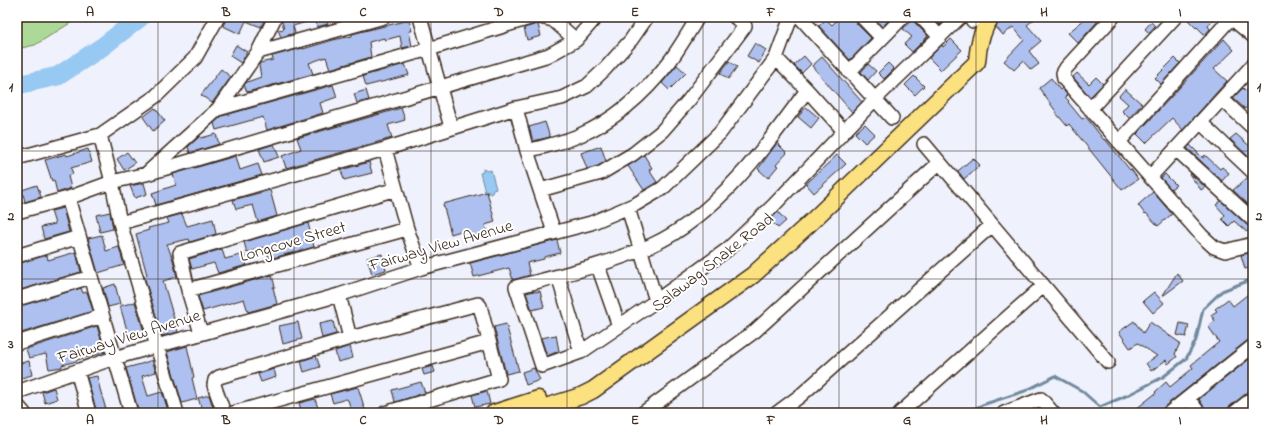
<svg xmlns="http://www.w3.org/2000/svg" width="1270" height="430" viewBox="0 0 1270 430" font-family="'Indie Flower',sans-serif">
<rect width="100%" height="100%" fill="#eff2fc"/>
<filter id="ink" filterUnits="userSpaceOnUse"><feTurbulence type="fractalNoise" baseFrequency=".025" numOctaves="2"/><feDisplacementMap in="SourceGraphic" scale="8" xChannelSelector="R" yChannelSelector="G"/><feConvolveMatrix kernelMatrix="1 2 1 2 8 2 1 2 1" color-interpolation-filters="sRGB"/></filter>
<g filter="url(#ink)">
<path fill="#acd998" stroke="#74825b" d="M17 17H80L35 45 17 49Z"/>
<path fill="#97c9f3" stroke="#72899e" d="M483 169 487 171 491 170 496 189 493 190 492 193 490 194 488 191 485 192 480 173 483 172Z"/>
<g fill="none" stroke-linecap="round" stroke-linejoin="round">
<path stroke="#72899e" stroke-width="3" d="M965 413 982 405 1025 391 1055 376 1082 391 1100 407 1128 395 1163 377 1186 359 1196 340 1203 309 1222 291 1253 279"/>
<path stroke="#97c9f3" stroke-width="19" d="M17 85 58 76 102 47 141 17"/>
</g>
<path fill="#adc0ef" stroke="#3b2a1e" d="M227 17H266L261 27 246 21 240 34 223 26Z
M283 17H315L316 19 293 26 295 33 281 37 278 30 284 29 282 22Z
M326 17 328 24 317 27 315 20Z
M840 17H854L856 23 871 38 850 60 819 26 826 19 832 25Z
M873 17H887L890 19 882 27Z
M911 17H913L915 23 928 36 912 52 904 44 912 37 903 29 909 22Z
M932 17H948L940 25Z
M1003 17H1037L1027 25 1041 41 1029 51 1039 64 1031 70 1023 61 1014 70 1004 61 1024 40 1013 27 1003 35 996 27 1000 20Z
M1087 17H1094L1098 21 1078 43 1068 33Z
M1185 17H1215L1208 26 1210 29 1205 35 1197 27 1196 28Z
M409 20 412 31H409L412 46 402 48 400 36 385 40 384 38 369 42 371 57 330 69 326 57 309 63 313 74 247 92 244 85 247 82 261 77 259 65 260 63 273 60 272 56 303 48V49L333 40 352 36V34Z
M1151 22 1155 26 1149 33 1145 29Z
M537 24 538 25 541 36 527 40 524 28Z
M951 39 962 50 941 70 929 58 942 45 943 47Z
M1224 39 1234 50 1214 69 1227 81 1183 130 1172 118 1146 143 1137 134Z
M755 43 766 50 759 63 747 56Z
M236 45 247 52 241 63 230 56Z
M804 56 811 64 802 73 794 65Z
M822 57 862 102 852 112 812 66Z
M1175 58 1180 63 1161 84 1155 78Z
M729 61 737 67 728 79 720 73Z
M888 63 894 69 884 79 878 73Z
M405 64 409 75 366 86 363 76Z
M868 64 876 71 868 80 861 72Z
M677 65 686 73 669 90 662 83Z
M221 69 231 77 212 103 201 95Z
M1077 73 1089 84 1096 77 1103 84 1090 97 1073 77Z
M914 76 924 86 915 95 905 85Z
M1051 78 1060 90 1062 88 1067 95 1065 97 1069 101 1068 102 1082 119 1086 117 1097 131 1104 140 1105 139 1130 170 1131 169 1138 179 1122 190 1069 124 1067 126 1056 113H1057L1039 88Z
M1253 84V101L1245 109 1233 98 1243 88 1246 91Z
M333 85 337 97 320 103 323 113 267 130 263 117 216 130 214 123 222 116Z
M1125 89 1142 104 1129 118 1122 111 1128 104 1119 96Z
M366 90 369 100 357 103 354 94Z
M806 107 819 118 811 128 798 117Z
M155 108 165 121 153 131 143 117Z
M401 108 405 120 388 125 392 138 286 168 282 156 301 149 297 138Z
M545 122 550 137 533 141 529 127Z
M865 124 875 134 865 143 855 133Z
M216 134 219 144 190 153 188 147 199 137 200 136 201 138Z
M1236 134 1253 149V158L1252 160 1230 139Z
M777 143 787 153 776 165 778 166 768 178 758 169Z
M274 144 279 157 264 162 259 149Z
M1190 145 1203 158 1205 155 1220 169 1222 167 1229 173 1222 181 1187 148Z
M601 146 606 161 598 166 587 169 581 153Z
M88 149 92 162 71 168 73 174 68 176 71 188 57 193 54 180 52 181 45 160 66 154 67 156Z
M127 152 135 163 124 170 117 159Z
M644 155 652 168 649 170 657 182 644 190 628 166Z
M837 155 846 164 814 193 806 184Z
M236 156 240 170 258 164 262 175 156 205 152 193 176 185 173 174Z
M973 158 980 165 964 179 958 171Z
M369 162 372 173 344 180 341 170Z
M1190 173 1205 187 1201 190 1189 174Z
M1165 174 1176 185 1171 189 1161 178Z
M1247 178 1253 180V209L1233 190Z
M144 183 147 194 135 198 130 186Z
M37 185 41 197 25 202 22 190Z
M270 190 277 216 258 222 253 205 236 209 233 200Z
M487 192 495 222 485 225 487 233 469 238 467 229 451 234 443 204Z
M1153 192 1172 214 1158 226 1146 213 1145 214 1138 205Z
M1221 201 1248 226 1251 228 1247 232 1234 221 1229 226 1222 219 1225 215 1216 205Z
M63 208 69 232 44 239 41 227 55 224 51 211Z
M110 212 113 229 100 232 96 215Z
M778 212 786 221 778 228 770 220Z
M182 214 187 226 213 219 216 234 190 242 189 239 167 244 173 260 177 277 163 281 178 332 162 336 144 276 147 275 136 234 149 230 148 228 169 223 167 218Z
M308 223 314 247 269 259 266 247 247 253 244 242Z
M102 235 106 251 119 247 124 265 98 273 88 238Z
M557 240 560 253 544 257V259L527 263 530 275 513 280 509 268 474 277 470 263Z
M222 249 225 259 244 254 247 265 218 273 214 263 192 269 189 259Z
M76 252 81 272 17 291V264L47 255 48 260Z
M1253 252V267L1245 269 1241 255Z
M382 254 386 270 372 274 367 258Z
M1177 273 1183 281 1164 295H1163Z
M272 275 275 287H273L277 304 248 312 244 299 203 311 198 296Z
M115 284 120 304 108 307 103 288Z
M81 288 83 293 87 292 93 311 21 333 17 321 20 320 17 307Z
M534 291 535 292 540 291 544 307 532 310 526 293Z
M1154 292 1164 303 1153 313 1143 301Z
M1247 295 1253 302V338L1248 340 1164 407 1161 413H1131L1156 393 1155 392 1166 382 1170 387 1193 368 1191 365 1219 342 1208 326 1215 321 1211 315 1217 311 1215 309 1228 299 1233 306Z
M135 302 144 332 129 337 120 306Z
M333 321 336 334 322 338 319 324Z
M1134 321 1143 333 1150 322 1180 343 1175 354 1177 357 1168 364 1166 360 1151 371 1146 363 1157 356 1138 343 1130 348 1119 332Z
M298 322 302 339 283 344 279 326Z
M1180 323 1189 325 1186 337 1177 335Z
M506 324 519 371 506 374 494 327Z
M97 326 105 352 77 360V361L62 365V367L49 369 46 354 29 358 26 349Z
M556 335 559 351 547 356 541 338Z
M187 346 194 377 192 378 197 399 182 403 167 352Z
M350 346 353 358 338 362 335 351Z
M316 356 320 367 304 372 301 361Z
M1252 357 1253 359V390L1248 392 1229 407 1226 413H1216L1212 408 1207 412 1199 399Z
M152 360 156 372 142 376 148 396 162 392 169 413H139L126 368 141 364Z
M29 361 32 375 18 379 17 364Z
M433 366 435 372 424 375 422 369Z
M534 368 540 380 526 385 522 372Z
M274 369 276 377 261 382 258 374Z
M97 376 100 389 107 413H97L87 378Z
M421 382 425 393 395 402 392 390Z
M358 387 366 413H352L348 400 346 399 333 403 330 394Z
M54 388 57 399 45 403 42 392Z
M487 391 490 404 475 407 472 395Z
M209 395 215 413H203L198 398Z
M315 399 318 408 317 409 318 413H302L299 403Z
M121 408 123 413H112V411Z"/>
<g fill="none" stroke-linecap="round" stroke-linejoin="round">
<g stroke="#3b2a1e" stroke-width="16">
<path id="minor" d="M420 17 451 127
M540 17 553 20 576 40
M800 17 892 118
M862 17 882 38
M921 17 940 37
M970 17 973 21
M1113 17 1066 68 1063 73 1064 79 1202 236 1214 247 1225 251 1253 244
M1230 17 1253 36
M258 52 384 17
M776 58 807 90 844 131
M849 72 903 17
M807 90C768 144 715 217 652 245 609 264 562 275 516 287L542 366 581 352 656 301 728 249 773 206 875 99 960 17
M1222 99 1253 128
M516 108 527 151 554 232
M218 109 429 49 533 17
M1090 109 1175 17
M1200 122 1253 172
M100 135 112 182 120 223 177 413
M1119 142 1231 18
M924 144 1108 362
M385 149 407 229 421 268
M1176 149 1253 220
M527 151C544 146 562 143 578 136 614 121 646 92 670 61 680 47 689 32 698 17
M17 158 100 135 156 96 195 58 218 17
M146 174 549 55 576 40 596 17
M1150 177 1253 65
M540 190 601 173 633 154 662 131 689 100 745 26 735 17
M68 198 131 413
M628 208 656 301
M17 212 68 198 112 182 146 174 218 109 258 52 275 17
M120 223 385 149 516 108 562 98 587 86 605 69 631 40 647 17
M17 256 79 237
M598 266 619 326
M558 276 581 352
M188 290 407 229
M339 295 350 338
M17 299 91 277
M201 333 188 290 180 253 396 189
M17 343 102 316
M77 371 89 413
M17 392 114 358 339 295 421 268 591 223 636 204 663 188 720 133 776 58 791 17
M1188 398 1199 413
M17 405 24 413
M224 413 214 385 215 380 219 377 350 338 478 304 480 306 499 379 385 413
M233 413 489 342
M643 413 755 331 939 163
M777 413 800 396 992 225
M900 413 1043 286
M1004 413 1041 399 1053 413
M1169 413 1253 346
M1234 413 1253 398"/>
</g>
<g stroke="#3b2a1e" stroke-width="19">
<path id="major" d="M494 413 538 399
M526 413 581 396 593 390 753 275 810 223 977 62C978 46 981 31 991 17"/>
</g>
<use href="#minor" stroke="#fff" stroke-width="13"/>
<use href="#major" stroke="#fbe180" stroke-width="16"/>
</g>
</g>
<path fill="none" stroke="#3b2a1e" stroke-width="1" stroke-opacity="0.55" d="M158 17V413M294 17V413M431 17V413M567 17V413M703 17V413M839 17V413M976 17V413M1112 17V413M17 151H1253M17 279H1253"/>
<g text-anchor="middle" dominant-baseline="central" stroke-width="4" stroke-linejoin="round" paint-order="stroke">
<g font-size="17" fill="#3b2a1e" stroke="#fff">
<text transform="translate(293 242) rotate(-16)">Longcove Street</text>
<text transform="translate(441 246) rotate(-16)">Fairway View Avenue</text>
<text transform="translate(713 263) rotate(-38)">Salawag Snake Road</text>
<text transform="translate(129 337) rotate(-17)">Fairway View Avenue</text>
</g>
</g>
<rect width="1270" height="430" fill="none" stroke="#fff" stroke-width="44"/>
<rect x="22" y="22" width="1226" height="386" fill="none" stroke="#3b2a1e" stroke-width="1.5"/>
<g font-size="13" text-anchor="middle" font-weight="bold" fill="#3b2a1e">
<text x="90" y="16">A</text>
<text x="226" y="16">B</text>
<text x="363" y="16">C</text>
<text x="499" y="16">D</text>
<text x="635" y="16">E</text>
<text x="771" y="16">F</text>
<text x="907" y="16">G</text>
<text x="1044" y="16">H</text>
<text x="1180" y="16">I</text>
<text x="11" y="91">1</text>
<text x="1259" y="91">1</text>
<text x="11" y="220">2</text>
<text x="1259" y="220">2</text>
<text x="11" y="348">3</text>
<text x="1259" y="348">3</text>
<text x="90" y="424">A</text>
<text x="226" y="424">B</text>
<text x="363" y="424">C</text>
<text x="499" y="424">D</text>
<text x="635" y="424">E</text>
<text x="771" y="424">F</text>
<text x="907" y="424">G</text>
<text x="1044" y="424">H</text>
<text x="1180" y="424">I</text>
</g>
</svg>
